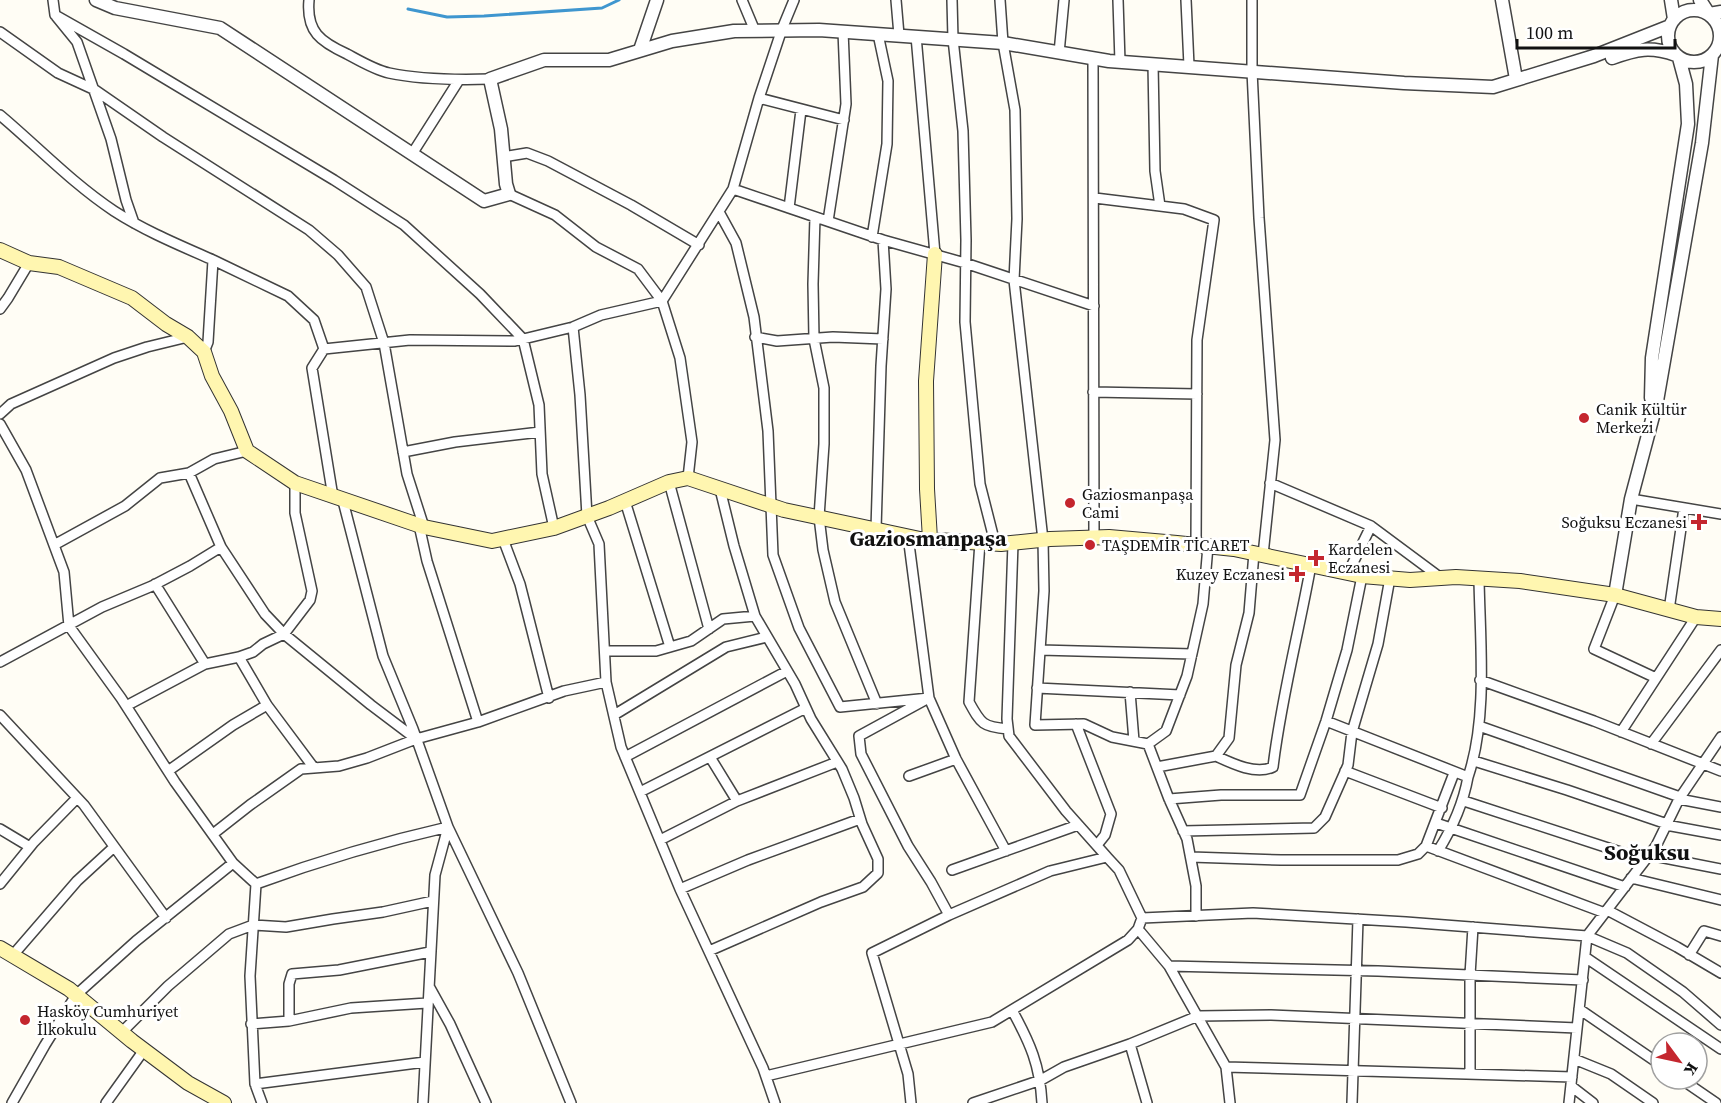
<svg xmlns="http://www.w3.org/2000/svg" width="1721" height="1103" viewBox="0 0 1721 1103" font-family="'Source Serif 4',serif">
<rect width="100%" height="100%" fill="#fffdf5"/>
<g fill="none" stroke-linecap="round" stroke-linejoin="round">
<path stroke="#3f96cf" stroke-width="3" d="M408 9 447 17 484 16 602 8 619 0"/>
<g stroke="#444" stroke-width="12">
<path id="minor" d="M53 0 55 15 77 42 111 139 126 200 134 223
M309 0C306 32 321 42 347 54 360 61 375 70 389 73 422 80 457 80 490 79
M742 0 755 31
M896 0 899 35
M952 0 953 39 963 131 966 240 965 322 980 484 995 543
M1000 0 1003 43 1015 110 1017 219 1014 280 1043 540 1044 591 1035 725 1084 724 1112 737 1148 744
M1118 0 1120 62
M1186 0 1189 66
M1252 0V71L1259 218 1275 440 1263 555
M55 15 124 54 334 180 404 225 480 294 523 339 539 405 542 474 554 528
M0 32 58 73 95 90 163 137 309 230 338 255 366 287 384 343 407 474 424 527
M916 36 935 254
M1059 53 1064 0
M1093 58 1094 538
M1153 64 1155 171 1160 206 1184 209 1214 220 1197 340 1196 545
M759 98 844 120
M0 115C38 147 72 183 114 211 145 231 179 245 213 260L208 342 204 352
M412 154 459 80
M503 157 527 153 548 161 631 205 699 245
M733 189 883 240 965 263 1094 306
M1095 198 1160 206
M789 208 801 110
M719 212 736 243 754 317 768 431 773 555 799 628 840 707 929 698
M815 217 813 284 814 339 824 388V444L819 517 823 550 835 602 877 704
M828 221 846 104 843 31
M872 237 887 144 888 81 878 34
M213 260 288 296 314 320 324 349 410 340 515 341 573 327 601 315 662 301 638 269 596 247 555 215 509 194
M0 309 8 298 29 263
M573 327 580 395 587 516 599 544 606 682 621 747 680 889 763 1068 775 1103
M755 337 777 341 833 337 883 339
M324 349 312 368 333 497
M1093 392 1197 394
M0 414 11 404 114 358 147 347 188 337
M0 424 26 470 64 572 69 626 121 698 175 782 233 863 256 884
M403 452 455 442 540 432
M189 473 221 547 265 614 284 634 371 705 416 739
M688 478 692 442 680 358 662 301 733 189 759 98 782 29 794 0
M669 482 709 629
M1270 483 1371 526 1348 573
M1631 499 1721 514
M343 501 383 656 413 729 448 827 518 973 571 1103
M625 501 670 647
M419 525 427 561 478 722
M1371 526 1441 578
M876 529 881 366 886 289 883 240
M908 536 929 698 956 759 1006 851
M503 539 520 584 549 698
M980 542 969 702C981 724 983 727 1008 729
M1013 543 1007 719 1009 736 1066 811 1107 857
M54 545 125 506 160 478 189 473 214 459 247 451
M155 584 205 664
M1615 595 1594 649 1656 678
M1669 610 1684 508
M1040 650 1192 654
M605 651H656L691 641 723 619 755 616
M239 657 267 705 314 768
M0 662 102 607 152 586 190 566 221 547
M1480 680 1594 721 1721 771
M1037 688 1180 695
M1130 692 1134 741
M925 700 859 736 861 754 908 846 931 882 949 915
M126 706 205 664 239 657 253 652 263 644 284 634 310 600 312 591 295 513V483
M0 715 84 805 166 918
M614 715 726 647 767 637
M1326 721 1468 777C1488 718 1480 641 1479 579
M1076 724 1111 814 1105 835 1097 845
M1479 726 1680 797
M1621 732 1696 617
M1651 744 1721 650
M1216 756C1233 764 1256 775 1273 767 1281 699 1299 632 1311 565
M625 757 787 671
M710 757 737 801 837 762
M1474 761 1567 790 1667 824
M1157 767 1216 756 1229 738 1236 665 1249 613 1254 553
M168 771 233 725 267 705
M1345 771 1442 808
M909 776 956 759
M640 792 806 708
M1169 799 1221 795H1300L1326 721 1347 650 1362 576
M1679 799 1721 807
M1464 801 1645 860
M1436 823 1625 887
M1666 825 1721 835
M0 829 30 847
M1183 831 1314 828 1325 817 1348 765 1352 732 1378 644 1390 578
M213 834 250 805 301 769 339 766 367 758 416 739 478 722 564 691 606 682
M660 840 737 801
M1426 846 1605 913
M1438 851C1453 827 1463 805 1468 777
M1649 855 1721 869
M1191 857 1281 860H1398L1418 854 1426 846 1454 773
M952 870 1078 825
M1631 878 1721 900
M0 884 34 842 77 798
M680 889 748 860 860 819
M1607 910 1677 947 1721 973
M1196 916V886L1187 839 1169 799 1148 744 1166 731 1187 676 1203 604 1208 546
M1138 929 1169 966 1226 1067 1230 1103
M709 951 821 902 863 887 878 873V859L862 824 854 798 842 769 811 719 795 684 755 616 734 546 720 489
M13 955 77 881 114 847
M1689 955 1704 931 1721 936
M1585 957 1721 1049
M1169 966 1378 971 1583 980
M430 988 450 1024 486 1103
M1579 1009 1661 1065
M1012 1010C1030 1043 1040 1065 1042 1103
M289 1021 351 1008 427 1003
M251 1024 289 1021V984L292 974 339 970 430 952
M122 1032 168 986 229 934 253 925 286 927 333 919 383 912 433 901
M1130 1044 1147 1103
M1574 1059 1611 1074 1653 1103
M1226 1067 1572 1077
M1470 1074V975L1473 927
M766 1076 992 1022 1128 940 1138 929 1142 918 1253 913 1406 922 1587 936 1627 953 1683 992 1721 1025
M1681 1079 1716 1103
M255 1084 250 976 256 884C319 861 382 842 448 827L435 875 423 1103
M1571 1086 1593 1103
M12 1103 45 1045 76 995 136 941 233 863
M106 1103 144 1050
M262 1103 255 1084 425 1062
M911 1103 908 1074 872 953 949 915 1050 871 1107 857 1119 870 1142 918
M973 1103 1041 1080 1064 1067 1130 1044 1198 1016 1271 1015 1577 1028
M1352 1103 1358 919
M1569 1103 1587 936 1656 846 1679 799 1721 737"/>
</g>
<g stroke="#444" stroke-width="15">
<path id="tertiary" d="M96 0 115 8 220 28 484 201 509 194 506 184 501 129 490 79 544 60H609L672 41 734 31 819 30 1003 43 1109 61 1404 83 1493 87 1594 56 1670 26
M1502 0 1516 79
M1671 0 1674 19
M1700 0 1709 14 1721 12
M1668 36a26 26 0 1 1 52 0a26 26 0 1 1-52 0Z
M640 50 657 0
M1612 58C1637 49 1650 46 1676 55
M1651 398 1652 358 1688 124 1686 84 1679 58
M1615 595 1631 499 1657 401 1702 143 1712 55"/>
</g>
<g stroke="#333" stroke-width="16">
<path id="secondary" d="M0 250 29 263 59 267 132 298 166 324 188 337 204 352 212 376 231 411 247 451 295 483 424 527 492 541 554 528 609 508 669 482 688 478 784 510 920 539 1001 544 1050 539 1109 537 1177 543 1234 549 1362 576 1410 580 1456 577 1520 581 1615 595 1696 617 1721 619
M930 539 927 489 926 381 935 254
M0 948 69 989 132 1041 188 1083 224 1103"/>
</g>
<use href="#minor" stroke="#fff" stroke-width="9"/>
<use href="#tertiary" stroke="#fff" stroke-width="12"/>
<use href="#secondary" stroke="#fff6b0" stroke-width="14"/>
</g>
<g fill="#c4262e" stroke="#fff" stroke-width="2">
<circle cx="1584" cy="418" r="6"/>
<circle cx="1070" cy="503" r="6"/>
<path d="M1696 513h6v6h6v6h-6v6h-6v-6h-6v-6h6z"/>
<circle cx="1090" cy="545" r="6"/>
<path d="M1313 549h6v6h6v6h-6v6h-6v-6h-6v-6h6z"/>
<path d="M1294 565h6v6h6v6h-6v6h-6v-6h-6v-6h6z"/>
<circle cx="25" cy="1020" r="6"/>
</g>
<g text-anchor="middle" dominant-baseline="central" stroke-width="6" stroke-linejoin="round" paint-order="stroke">
<g font-size="16" fill="#111" stroke="#fff" text-anchor="start">
<text x="1596" y="409">Canik Kültür<tspan x="1596" dy="18">Merkezi</tspan></text>
<text x="1082" y="494">Gaziosmanpaşa<tspan x="1082" dy="18">Cami</tspan></text>
<text x="1687" y="522" text-anchor="end">Soğuksu Eczanesi</text>
<text x="1102" y="545">TAŞDEMİR TİCARET</text>
<text x="1328" y="549">Kardelen<tspan x="1328" dy="18">Eczanesi</tspan></text>
<text x="1285" y="574" text-anchor="end">Kuzey Eczanesi</text>
<text x="37" y="1011">Hasköy Cumhuriyet<tspan x="37" dy="18">İlkokulu</tspan></text>
</g>
<g font-size="22" font-weight="bold" fill="#111" stroke="#fff">
<text x="928" y="538">Gaziosmanpaşa</text>
<text x="1647" y="852">Soğuksu</text>
</g>
</g>
<g transform="translate(1679 1061) rotate(123)"><circle r="28" fill="#ffffff" stroke="#a0a0a0" stroke-width="1.5"/>
<path d="M0-4.5L10 22L0 15L-10 22Z" fill="#c4262e"/>
<text y="-9" font-size="16" font-weight="bold" text-anchor="middle" fill="#111111">K</text>
</g>
<path d="M1517 39v9h158v-9" fill="none" stroke="#111111" stroke-width="3"/>
<text x="1526" y="39" font-size="18" fill="#111111" stroke="#ffffff" stroke-width="4.5" paint-order="stroke">100 m</text>
</svg>
